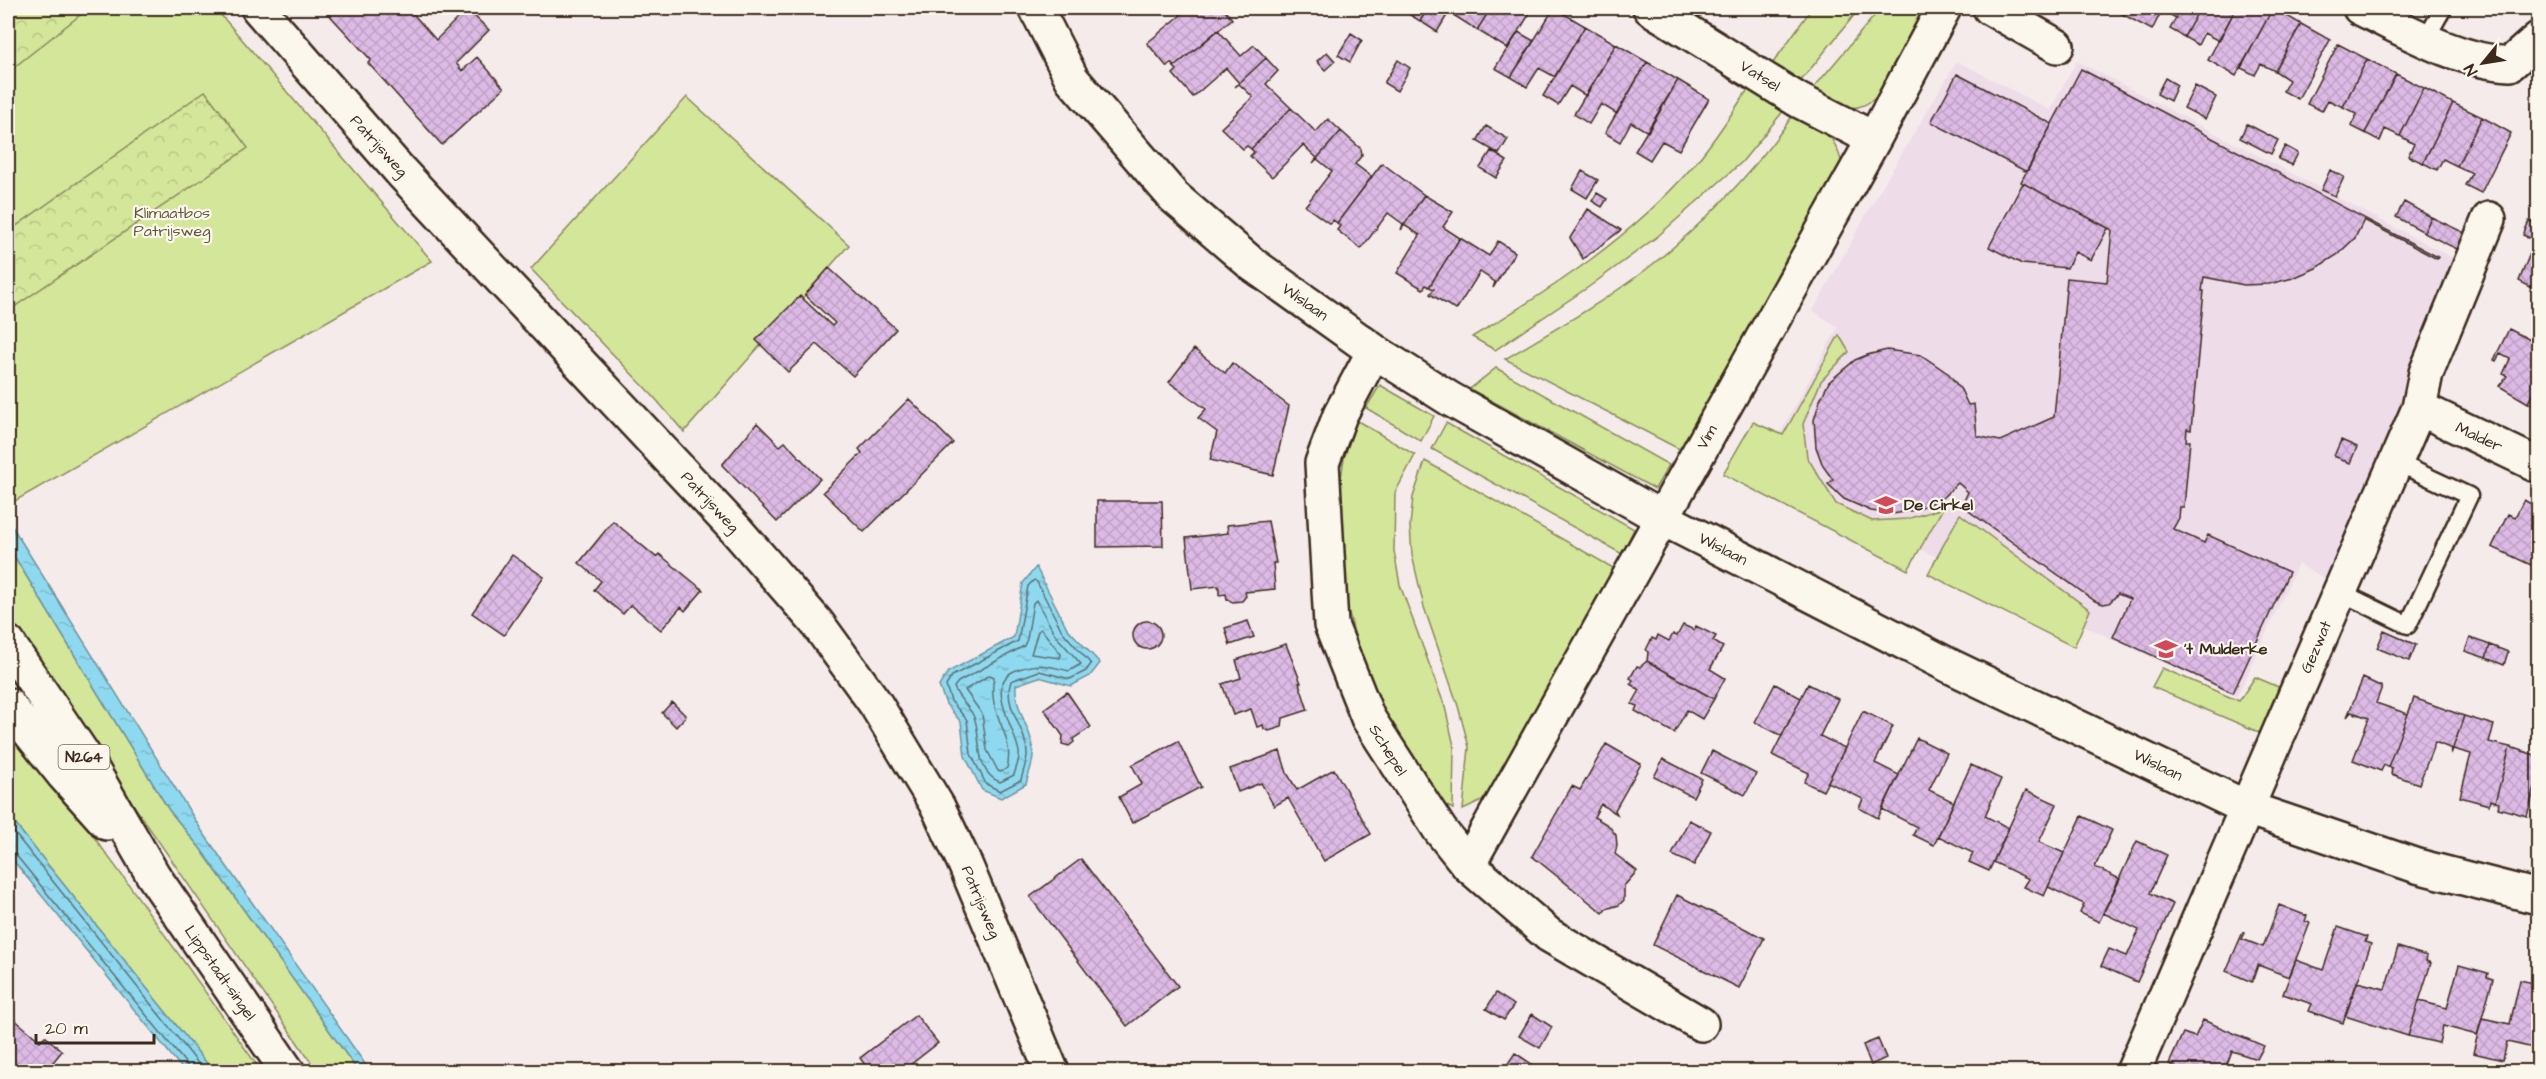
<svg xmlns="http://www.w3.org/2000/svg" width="2546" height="1079" viewBox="0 0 2546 1079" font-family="'Architects Daughter',sans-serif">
<defs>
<pattern id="forest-crowns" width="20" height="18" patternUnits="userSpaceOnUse" patternTransform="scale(1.5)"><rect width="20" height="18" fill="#d4e69a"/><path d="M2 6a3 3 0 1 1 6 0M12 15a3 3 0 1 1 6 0" fill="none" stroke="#b7c584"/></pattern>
<pattern id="water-ripples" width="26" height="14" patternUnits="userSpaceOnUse" patternTransform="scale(1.5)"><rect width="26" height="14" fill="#8fd9f0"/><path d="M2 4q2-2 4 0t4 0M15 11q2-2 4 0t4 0" fill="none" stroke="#7cbacd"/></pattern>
<pattern id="building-cross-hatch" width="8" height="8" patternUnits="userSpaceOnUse" patternTransform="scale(1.5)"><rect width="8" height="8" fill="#dcbae5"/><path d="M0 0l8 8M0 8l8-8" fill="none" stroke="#bea0c4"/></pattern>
</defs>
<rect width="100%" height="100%" fill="#f5ebeb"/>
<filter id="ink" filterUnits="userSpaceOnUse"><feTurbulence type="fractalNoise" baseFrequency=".0167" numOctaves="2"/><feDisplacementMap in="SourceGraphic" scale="12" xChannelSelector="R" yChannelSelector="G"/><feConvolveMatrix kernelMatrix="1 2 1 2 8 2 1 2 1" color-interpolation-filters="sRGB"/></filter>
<g filter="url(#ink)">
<path fill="#eedce9" d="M1957 61 2050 110 2077 61 2461 262 2326 579 2298 564 2237 697 1758 474 1838 327 1813 311 1876 197Z"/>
<path fill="#d4e69a" stroke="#88885c" stroke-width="1.5" d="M8 8H215L432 261 8 505Z
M1812 8H1860L1799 83 1770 67Z
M1881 8H1928L1880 94C1853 119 1838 106 1811 91Z
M1749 88 1785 109 1742 162 1658 236 1590 286 1495 350 1472 337C1552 289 1631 238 1693 166 1714 142 1731 114 1749 88Z
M687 97 849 245 684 432 653 396 531 269Z
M1793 115C1823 130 1832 129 1842 163L1681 450 1505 359C1554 330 1604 302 1648 268 1704 224 1753 173 1793 115Z
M1839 335 1849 352 1821 381 1803 424 1807 457 1836 504 1872 521 1907 519 1943 508 1908 570 1723 474 1753 422 1783 435Z
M1496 368 1669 465 1655 489 1470 389Z
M1380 385 1434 416 1421 441 1366 408Z
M1356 420 1415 455 1395 493 1394 551 1400 585 1445 707 1454 746 1453 809 1432 799 1398 744 1374 694 1358 648 1343 590 1338 499 1344 458Z
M1446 423 1634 529 1622 554 1432 449Z
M1425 461 1615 569 1491 790 1482 801 1463 810 1469 747 1458 706 1424 607 1412 555 1410 526 1413 497Z
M1960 514 2090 610 2074 647 1928 574Z
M8 546 169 810 200 848 358 1071H317L8 623Z
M2162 668 2239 701 2255 677 2283 689 2261 733 2152 687Z
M8 726C98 837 179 955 261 1071H213L8 815Z"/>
<path fill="url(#forest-crowns)" stroke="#88885c" stroke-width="1.5" d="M8 8H89L8 72Z
M205 91 248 148 8 311V232Z"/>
<path fill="url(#water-ripples)" stroke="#6d939c" stroke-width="1.5" d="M8 520 202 831 370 1071H358L200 848 169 810 8 546Z
M1036 567 1067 628 1100 663 1090 676 1071 686 1039 677 1016 685C1014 712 1034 730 1033 755 1033 764 1028 775 1026 784L1001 798 982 790 965 756 961 722 946 704 939 686 948 672 1014 637 1023 583Z
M8 815 213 1071H184L8 854Z"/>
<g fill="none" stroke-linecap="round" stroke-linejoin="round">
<path stroke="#5d7072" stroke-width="1.5" d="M1034 580 1037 582 1062 631 1091 664 1086 671 1070 679 1039 671 1011 681C1002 708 1028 729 1027 756 1026 763 1023 772 1021 780L1000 791 986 784 971 754 967 720 951 701 946 686 952 676 1018 641 1028 586Z
M1036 600 1056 636 1081 664 1069 671C1047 666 1041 662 1019 669 981 681 1015 727 1019 752 1020 759 1016 768 1014 775L1000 782C972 771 983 733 973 715 967 704 958 699 954 687L958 682 1024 646 1027 639 1033 603Z
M1041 629 1061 654 1060 658 1031 654 1038 631Z
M990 675 994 677C986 716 1016 733 1007 768L1001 772 998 771 987 750 982 714 965 690Z
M8 825 205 1072
M8 851 15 854 187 1065 189 1072"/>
</g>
<path fill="url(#building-cross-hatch)" stroke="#3b2a1e" stroke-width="1.5" d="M323 8H408L436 40 467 9 489 30 456 63 462 71 477 57 504 88 442 145 368 63 371 60Z
M1175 8H1223L1232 19 1174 67 1171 63 1167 67 1147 43 1181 15Z
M1404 8H1428L1420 21 1402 10Z
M1428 8H1443L1449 12 1437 32 1420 21Z
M1449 8H1491L1477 30 1447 11Z
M1491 8H1533L1508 49 1477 30Z
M1554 8 1585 26 1555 77 1539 68 1527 87 1511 77Z
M2111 8H2163L2152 30Z
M2163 8H2200L2184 37 2170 29 2176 18 2162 10Z
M2200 8H2236L2219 41 2204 33 2198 45 2184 37Z
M2236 8H2273L2236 76 2208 60Z
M2273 8 2301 24 2275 71 2261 64 2255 75 2241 68Z
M2301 24 2330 40 2298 99 2283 91 2289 80 2275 71Z
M1585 26 1616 44 1586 96 1570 86 1558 105 1543 96Z
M1218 30 1241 56 1254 45 1266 58 1235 87 1239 83 1226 68 1193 97 1173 74 1177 70 1174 67Z
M1518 32 1534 41 1511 77 1495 68Z
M1351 33 1362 40 1350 62 1338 55Z
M1616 44 1647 62 1617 114 1601 104 1589 124 1574 114Z
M2338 44 2367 59 2343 107 2328 100 2322 111 2307 104Z
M1327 52 1335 61 1325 70 1317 61Z
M1266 58 1278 71 1266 84 1291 108 1251 149 1247 146 1243 149 1221 128 1253 97 1239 84 1235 87Z
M2367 59 2396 74 2365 133 2351 126 2357 114 2343 107Z
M1398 60 1410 68 1397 91 1384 83Z
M1647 62 1678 80 1648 132 1631 122 1620 142 1605 133Z
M2081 69 2438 257 2437 259 2364 220 2355 238 2337 255 2316 268 2293 278 2269 284 2244 285 2204 277 2202 291H2204L2191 430 2187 429 2186 441H2190L2184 507H2180L2179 518 2173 529 2204 543 2208 535 2289 572 2233 693 2113 637 2130 599 2118 594 2109 603 2103 604 2095 601 1970 512 1964 501 1968 492 1958 483 1942 498 1915 510 1893 514 1871 511 1844 499 1828 484 1833 480 1823 466 1816 447 1814 420 1820 400 1829 382 1855 360 1867 355 1887 350 1921 355 1949 374 1961 390 1968 405 1974 404 1977 436 2000 441 2054 417 2067 278 2107 282 2112 230 2021 182Z
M1957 74 2052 124 2027 172 1931 122Z
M2396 74 2424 88 2400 136 2385 129 2380 141 2365 133Z
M2165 78 2177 85 2170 101 2157 94Z
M1678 80 1709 99 1679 150 1662 141 1650 160 1635 151Z
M2195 86 2216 97 2205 119 2184 108Z
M2424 88 2453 103 2423 163 2408 156 2414 144 2400 136Z
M2453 103 2482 117 2457 166 2443 159 2437 170 2423 163Z
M1291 108 1316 132 1328 119 1341 131 1313 163 1317 158 1303 145 1272 177 1250 156 1254 152 1251 149Z
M2482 117 2511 133 2481 193 2465 185 2472 173 2457 166Z
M2247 124 2278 140 2271 154 2240 138Z
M1486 126 1508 139 1499 154 1477 141Z
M1341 131 1361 149 1362 155 1355 164 1372 177 1337 223 1333 220 1330 224 1305 206 1332 171 1317 159 1313 163Z
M2285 146 2298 153 2292 165 2278 159Z
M1491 151 1507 161 1496 178 1480 168Z
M1382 163 1424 195 1401 230 1403 224 1388 213 1361 249 1337 230 1340 226 1337 223Z
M2330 170 2344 177 2335 196 2321 190Z
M1582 171 1598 180 1587 198 1572 189Z
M2023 183 2108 228 2091 260 2075 252 2067 268 2022 264 1989 247Z
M1597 193 1607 199 1602 207 1592 201Z
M1424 195 1453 212 1443 227 1460 238 1429 287 1426 285 1423 289 1397 273 1420 235 1404 225 1401 230Z
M2404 202 2431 217 2424 232 2396 217Z
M1588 209 1621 230 1583 259 1570 238Z
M2431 217 2467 234 2459 250 2424 233Z
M2529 221 2538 225 2537 241 2523 235Z
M1460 238 1489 256 1498 241 1515 252 1493 288 1495 282 1480 272 1456 310 1430 294 1434 289 1429 287Z
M2531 251 2538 254V291L2519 281Z
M829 268 896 329 853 376 817 344 788 372 756 340 800 296 832 326 835 323 805 295Z
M2509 329 2538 344V382L2528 403 2499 386 2507 376 2503 374 2510 359 2500 354 2496 361 2494 360Z
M1194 349 1225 373 1232 363 1289 406 1273 475 1210 460 1217 432 1198 418 1206 409 1169 382Z
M2538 382V407L2528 403Z
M909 399 953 443 864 532 823 492 862 453 859 449Z
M757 423 780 446 785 442 820 479 777 522 722 465Z
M2341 440 2357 447 2350 463 2334 456Z
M2524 500 2538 508V549L2531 565 2492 547 2508 514 2515 517Z
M1097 501H1162L1163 546 1097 547Z
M613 521 656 557 659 554 703 590 685 611 681 607 661 630 631 605 623 614 594 590 601 581 579 563Z
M1268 521 1276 563H1273L1275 589 1245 592 1246 596 1242 601 1232 602 1227 599 1226 594 1219 595V586L1192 589 1186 538 1228 533 1227 525Z
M2538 549V569L2531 565Z
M512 555 544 577 504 635 472 613Z
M1133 635a14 14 0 1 1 28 0a14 14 0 1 1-28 0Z
M1248 621 1254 637 1230 645 1225 628Z
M1683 625 1694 630 1696 626 1716 636 1713 641 1723 647 1710 669 1725 678 1714 699 1647 661 1648 652 1646 650 1652 638 1656 640 1658 635 1669 641 1673 634 1677 636Z
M2384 631 2416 645 2409 661 2377 648Z
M2470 638 2490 645 2486 658 2465 651Z
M1286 644 1301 683H1299L1308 710 1283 718 1282 727 1269 731 1264 729 1263 725 1257 727 1251 709 1233 715 1222 684 1241 678 1236 660Z
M2490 645 2508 652 2504 665 2486 658Z
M2535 659 2538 660V674L2531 672Z
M1647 661 1714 699 1702 719 1687 710 1674 733 1635 711 1637 706 1632 704 1640 690 1630 684 1633 680 1630 678 1637 666 1640 667Z
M2363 678 2382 687 2376 703 2408 714 2388 767 2384 765 2381 771 2353 760 2369 718 2351 712 2347 717Z
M1775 684 1801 698 1782 736 1755 722Z
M1808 684 1838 699 1820 736 1845 748 1823 791 1804 782 1809 773 1772 755Z
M1067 692 1091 727 1073 739 1074 742 1069 746 1062 744 1063 736 1044 709Z
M2414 698 2464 716 2451 754 2452 749 2435 742 2419 784 2391 774 2392 768 2388 767Z
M672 702 686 716 676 727 662 713Z
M1863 711 1893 726 1875 763 1899 775 1878 818 1859 808 1863 799 1828 782Z
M2464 716 2494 725 2489 742 2510 747 2495 802 2490 800 2489 805 2460 797 2471 754 2453 749 2451 754Z
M1917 738 1947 753 1929 790 1954 802 1934 845 1913 835 1917 827 1882 809Z
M1178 741 1201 787 1132 823 1119 797 1142 784 1132 765Z
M1606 744 1641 764 1615 810 1617 814 1601 804 1594 817 1608 825 1616 835 1617 846 1615 854 1637 871 1624 886V900L1619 905 1606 909 1603 913 1532 856 1572 786 1580 790Z
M2510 747 2538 756V776L2527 816 2498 808 2499 803 2495 802Z
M1280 751 1287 773 1297 790 1334 769 1371 834 1324 861 1288 798 1274 806 1261 783 1238 792 1230 769Z
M1712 751 1756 774 1745 795 1701 773Z
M1663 759 1702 779 1693 797 1654 777Z
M1971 765 2001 779 1985 816 2009 828 1989 871 1969 862 1973 853 1938 836Z
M2026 790 2057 804 2039 842 2064 853 2044 896 2024 887 2029 879 1993 862Z
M2082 816 2112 830 2095 867 2120 879 2099 922 2080 913 2084 904 2048 887Z
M1689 820 1711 831 1694 865 1672 855Z
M2137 841 2167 855 2150 893 2173 904 2137 982 2101 966 2109 949 2127 956 2139 930 2103 913Z
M1081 859 1178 986 1127 1026 1030 897Z
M1677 895 1764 938 1739 988 1653 945Z
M2279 905 2307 916 2305 921 2310 923 2289 977 2258 965 2252 982 2226 971 2243 932 2245 933 2242 939 2263 947Z
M2338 927 2367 937 2365 942 2371 944 2343 1023 2309 1011 2312 1004 2283 994 2296 960 2323 970Z
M2398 947 2427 956 2426 961 2431 963 2408 1036 2345 1016 2357 982 2385 989Z
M2459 965 2488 973 2487 977 2493 979 2477 1035 2443 1026 2439 1043 2408 1036 2419 1001 2447 1008Z
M2520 980 2538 984V1049L2507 1042 2503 1060 2473 1053 2482 1018 2510 1024Z
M1496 993 1514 1005 1504 1020 1486 1009Z
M1532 1014 1552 1027 1540 1048 1519 1036Z
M916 1015 938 1043 901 1072H870L860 1058Z
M14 1019 40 1041 45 1036 62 1051 45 1072H28L22 1066 17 1072H8V1026Z
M2203 1020 2264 1046 2257 1059 2232 1051 2224 1072H2186L2169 1064 2183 1033 2195 1037Z
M1878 1039 1886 1058 1871 1065 1863 1045Z
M1515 1053 1538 1068 1536 1072H1511L1505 1068Z"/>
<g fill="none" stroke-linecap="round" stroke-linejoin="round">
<g stroke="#3b2a1e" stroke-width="21">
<path id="service" d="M2425 40 2443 8
M2340 592 2408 625 2469 496 2396 462"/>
</g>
<g stroke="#3b2a1e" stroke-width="38">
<path id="minor" d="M258 8 401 172 737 531 817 623 875 703 938 807 965 864 1052 1072
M1036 8 1072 79 1174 197 1252 264 1374 351 1450 399 1662 518 1950 666 2247 808 2417 866 2538 897
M1650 8 1798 100 1874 139
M1990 8 2057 46
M2360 8C2407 31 2457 61 2510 64L2538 39
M1374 351 1340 415 1322 463 1331 625 1368 718 1440 830 1468 865 1549 935 1701 1024
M2419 408 2538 465
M1468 865 1874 139 1944 8
M2133 1072 2419 408 2426 373 2489 219"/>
</g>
<g stroke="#3b2a1e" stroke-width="38">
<path id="primary" d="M8 643 86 759 153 875 288 1072
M8 705 63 774 107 823"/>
</g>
<use href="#service" stroke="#fbf7ec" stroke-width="16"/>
<use href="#minor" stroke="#fbf7ec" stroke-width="33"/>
<use href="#primary" stroke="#fbf7ec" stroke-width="33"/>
</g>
</g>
<defs>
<g id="school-bare" transform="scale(1.8)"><path d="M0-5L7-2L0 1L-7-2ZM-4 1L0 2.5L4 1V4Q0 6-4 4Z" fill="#d1495b" stroke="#fbf7ec" stroke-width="2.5" paint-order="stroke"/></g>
</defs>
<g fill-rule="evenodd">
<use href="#school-bare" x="1886" y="505"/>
<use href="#school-bare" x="2166" y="649"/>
</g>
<g text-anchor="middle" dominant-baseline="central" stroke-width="4.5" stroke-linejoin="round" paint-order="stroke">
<rect fill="#fbf7ec" stroke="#75685c" stroke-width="1.5" x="58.5" y="745" width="51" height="24" rx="4.5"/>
<g font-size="15" font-weight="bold" fill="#3b2a1e">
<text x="84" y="757">N264</text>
</g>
<g font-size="16" fill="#3b2a1e" stroke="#fbf7ec">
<text transform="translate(1760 76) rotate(32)">Vatsel</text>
<text transform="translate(379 146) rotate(48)">Patrijsweg</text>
<text transform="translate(1305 302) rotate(35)">Wislaan</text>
<text transform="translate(1707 437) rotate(-61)">Vim</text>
<text transform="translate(2479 437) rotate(25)">Malder</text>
<text transform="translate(710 502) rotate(47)">Patrijsweg</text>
<text transform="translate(1723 549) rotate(27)">Wislaan</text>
<text transform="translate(2316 647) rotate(-67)">Gezwat</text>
<text transform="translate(1388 750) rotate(58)">Schepel</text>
<text transform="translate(2158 765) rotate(26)">Wislaan</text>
<text transform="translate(981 902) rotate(67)">Patrijsweg</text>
<text transform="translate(220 973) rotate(55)">Lippstadt-singel</text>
</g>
<g font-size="16" fill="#61593d" stroke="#fbf7ec">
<text x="172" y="213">Klimaatbos<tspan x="172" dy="18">Patrijsweg</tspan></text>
</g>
<g font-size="16" font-weight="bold" fill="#3b2a1e" stroke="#fbf7ec" text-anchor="start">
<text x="1904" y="505">De Cirkel</text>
<text x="2184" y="649">'t Mulderke</text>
</g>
</g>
<rect width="2546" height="1079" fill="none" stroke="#fbf7ec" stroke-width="30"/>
<rect x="15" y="15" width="2516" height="1049" fill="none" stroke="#3b2a1e" stroke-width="2" filter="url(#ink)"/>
<g transform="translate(2483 63) rotate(240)" stroke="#fbf7ec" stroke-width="4.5" paint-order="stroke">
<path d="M0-4.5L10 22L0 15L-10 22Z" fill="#3b2a1e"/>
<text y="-9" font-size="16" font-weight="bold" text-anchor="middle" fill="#3b2a1e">N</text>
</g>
<path d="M36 1034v9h118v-9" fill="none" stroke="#3b2a1e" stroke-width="3"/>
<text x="45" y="1034" font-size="18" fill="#3b2a1e" stroke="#fbf7ec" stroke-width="4.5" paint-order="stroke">20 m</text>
</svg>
